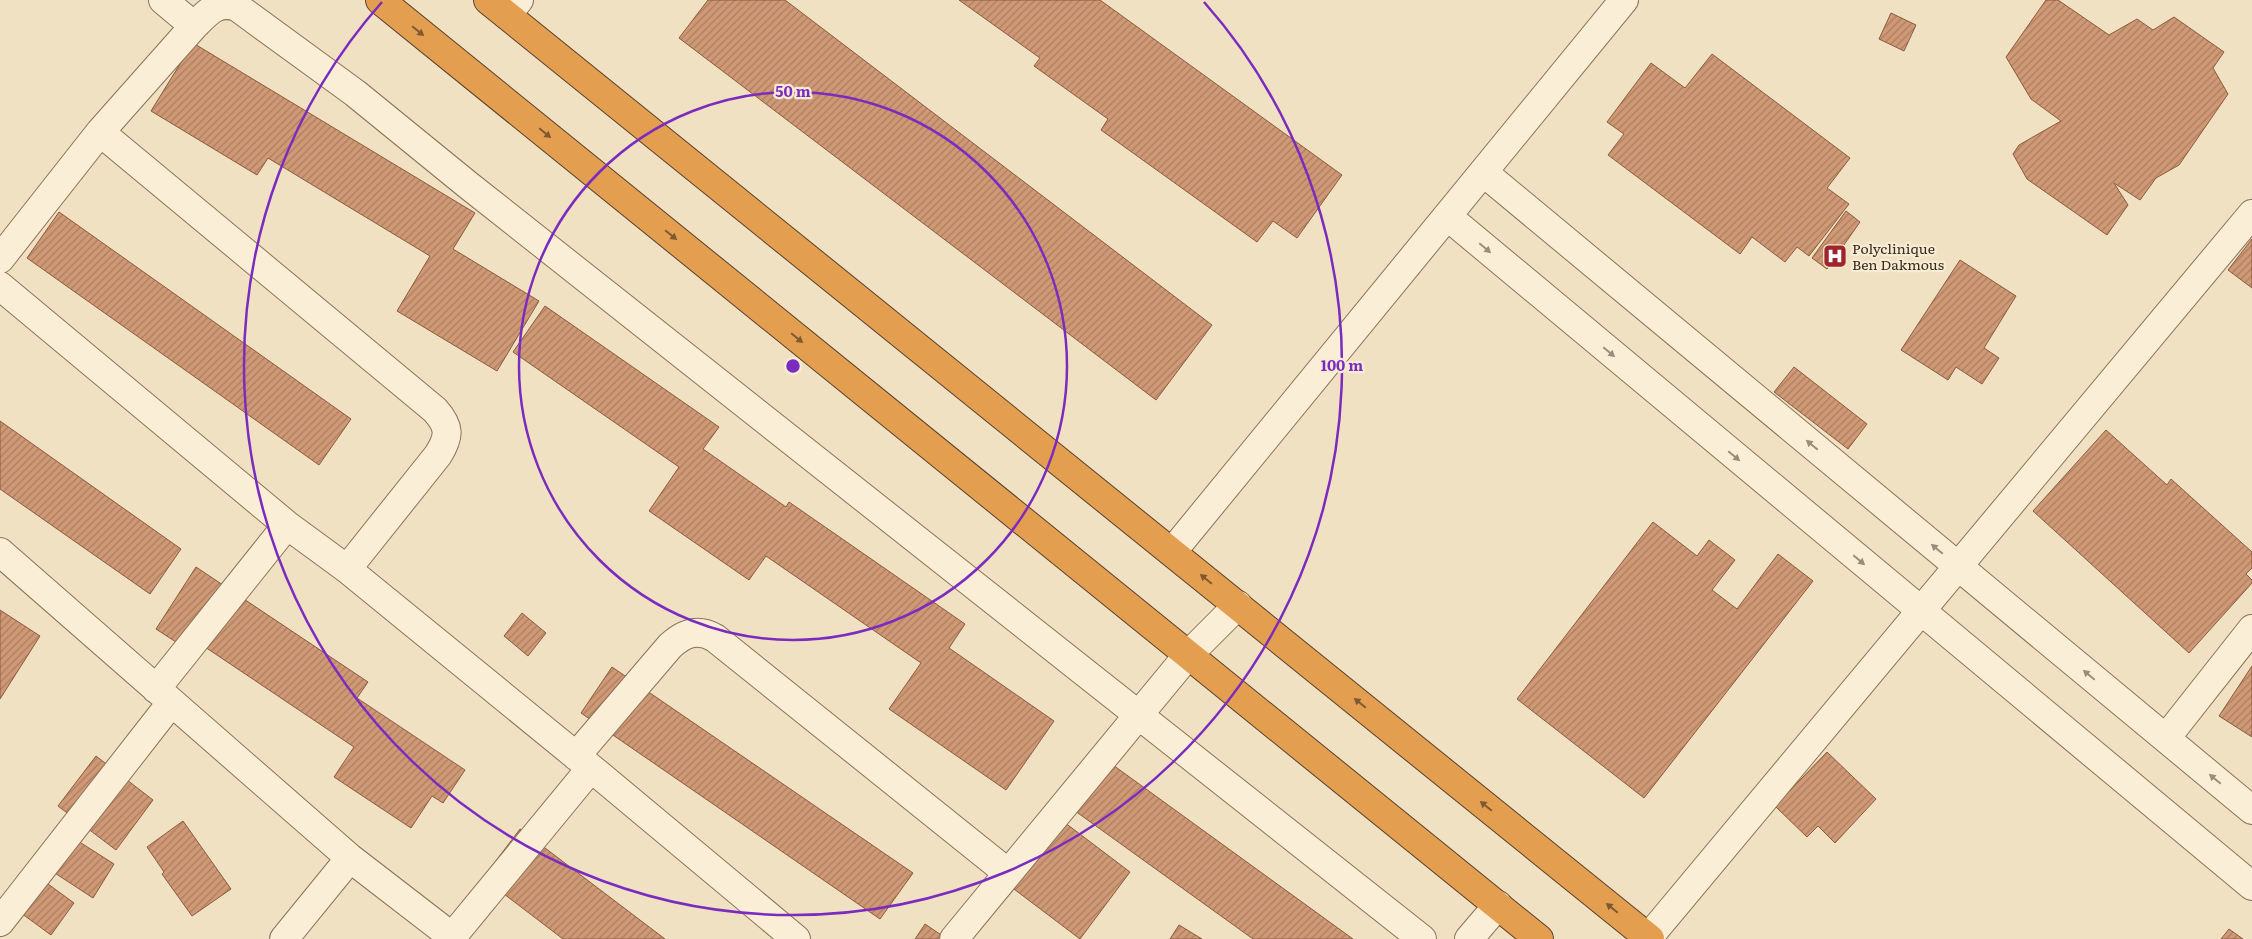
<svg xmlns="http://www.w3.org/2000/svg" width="2252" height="939" viewBox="0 0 2252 939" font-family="Literata,serif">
<defs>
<pattern id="building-hatch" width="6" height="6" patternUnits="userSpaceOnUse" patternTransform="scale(1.25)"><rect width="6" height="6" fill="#d09976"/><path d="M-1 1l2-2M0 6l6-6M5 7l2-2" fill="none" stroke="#aa7d60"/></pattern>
</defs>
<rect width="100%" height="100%" fill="#f0e1c3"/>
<path fill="url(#building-hatch)" stroke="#8c5a3d" d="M708 0H785L1212 325 1156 400 679 38Z
M959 0H1100L1342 175 1297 238 1273 221 1257 242 1101 130 1108 119 1034 66 1040 58Z
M2046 0H2058L2109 35 2137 19 2153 30 2174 17 2224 52 2213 68 2228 94 2179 165 2156 178 2140 200 2114 183 2128 205 2107 235 2027 179 2013 154 2019 145 2061 121 2031 99 2006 57Z
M1891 13 1916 25 1904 51 1879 39Z
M193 43 475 213 453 249 539 301 497 371 397 311 430 256 268 158 257 175 151 111Z
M1712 54 1850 158 1827 188 1849 204 1809 256 1797 247 1785 262 1752 237 1740 254 1608 155 1624 134 1607 122 1651 63 1685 88Z
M1846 211 1860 222 1827 269 1812 258Z
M59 212 351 419 319 465 27 258Z
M2252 239V288L2228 270Z
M1960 260 2016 296 1984 348 1999 358 1982 384 1956 367 1948 380 1901 350Z
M545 306 719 427 703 449 786 507 789 502 965 624 949 648 1054 721 1006 790 889 709 921 663 766 556 749 580 649 511 679 467 513 352Z
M1794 367 1867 424 1848 449 1774 392Z
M0 421 181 549 150 594 0 489Z
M2106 430 2167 485 2171 479 2252 552V568L2246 574 2252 580V583L2189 653 2033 511Z
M1653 522 1697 556 1709 540 1735 560 1712 590 1737 609 1778 554 1813 581 1644 798 1517 699Z
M196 567 368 682 357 698 465 770 443 803 432 796 411 828 334 777 354 747 205 647 199 657 156 629Z
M0 610 40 636 0 699Z
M522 613 546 633 528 656 504 636Z
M2252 666V737L2219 716Z
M612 667 913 873 880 919 581 713Z
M1827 752 1876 799 1835 843 1818 826 1807 837 1775 806Z
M96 756 153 800 116 850 58 806Z
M1106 760 1353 939H1253L1071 808Z
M1056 816 1130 872 1080 939 1006 883Z
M183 821 231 889 192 916 162 874 164 872 147 847Z
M56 827 114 864 93 898 35 860Z
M520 829 665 939H563L483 878Z
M33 873 74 903 51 935 10 905Z
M925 924 947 939H915Z
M1179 925 1202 939H1170Z
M2229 929 2243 939H2221Z"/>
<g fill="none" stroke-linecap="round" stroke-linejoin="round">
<g stroke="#8b7258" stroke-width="30">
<path id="minor" d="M507 15 519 0
M194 26C207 13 217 0 237 7L355 93 468 185 1422 939
M100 132 435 410C450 427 450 436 438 455L347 569
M1483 172 2252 810
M1447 216 2252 886
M0 259 100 132 194 26 163 0
M0 286 287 525 347 569 591 768 796 939
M0 552 350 858 455 939
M1172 552 1624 0
M156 689 287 525
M2166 738 2252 629
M576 756 670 646C684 633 698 628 715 638L1008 873
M0 922 171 703
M452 937 591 768
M1648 938 2252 214
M284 939 350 858
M954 939 1188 655 1238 605
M1469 939 1498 905"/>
</g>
<g stroke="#59402d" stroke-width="30">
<path id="highway" d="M380 0 1539 939
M488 0 1650 939"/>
</g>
<use href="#minor" stroke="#faefd6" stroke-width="28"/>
<use href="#highway" stroke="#e49e4f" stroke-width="28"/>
</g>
<defs><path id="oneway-solid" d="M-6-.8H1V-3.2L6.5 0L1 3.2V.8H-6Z" transform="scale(1.25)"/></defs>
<g fill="#7e5931">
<use href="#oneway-solid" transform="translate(418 31) rotate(39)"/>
<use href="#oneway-solid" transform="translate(545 133) rotate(39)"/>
<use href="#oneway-solid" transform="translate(671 235) rotate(39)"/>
<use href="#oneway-solid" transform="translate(797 338) rotate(39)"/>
<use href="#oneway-solid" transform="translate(1206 579) rotate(-141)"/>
<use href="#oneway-solid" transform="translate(1360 703) rotate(-141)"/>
<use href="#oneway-solid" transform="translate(1486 806) rotate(-141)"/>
<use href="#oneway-solid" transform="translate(1612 908) rotate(-141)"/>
</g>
<g fill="#9a8d7a">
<use href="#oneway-solid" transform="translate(1485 248) rotate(40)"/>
<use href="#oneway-solid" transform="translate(1609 352) rotate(40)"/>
<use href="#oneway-solid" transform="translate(1812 445) rotate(-140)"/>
<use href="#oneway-solid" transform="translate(1734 456) rotate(40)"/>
<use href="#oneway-solid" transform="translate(1937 549) rotate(-140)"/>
<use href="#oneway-solid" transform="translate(1859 560) rotate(40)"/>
<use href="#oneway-solid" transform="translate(2089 675) rotate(-140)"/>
<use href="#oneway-solid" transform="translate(2215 779) rotate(-140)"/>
</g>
<g fill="none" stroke="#7b2cbf" stroke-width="2.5">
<circle cx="793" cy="366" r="274"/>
<path d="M1204 2A549 549 0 1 1 382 2"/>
</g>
<defs>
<g id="hospital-square" transform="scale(1.25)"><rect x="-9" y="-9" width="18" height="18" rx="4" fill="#9e252a" stroke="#f7ecd3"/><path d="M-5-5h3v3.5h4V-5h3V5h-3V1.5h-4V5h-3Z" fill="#fff"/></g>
</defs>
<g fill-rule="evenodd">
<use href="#hospital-square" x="1835" y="256"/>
</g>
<g text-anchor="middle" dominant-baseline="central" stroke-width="4.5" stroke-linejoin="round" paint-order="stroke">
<g font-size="14" fill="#3a2b1d" stroke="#f7ecd3" text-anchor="start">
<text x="1852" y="248">Polyclinique<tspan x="1852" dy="16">Ben Dakmous</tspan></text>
</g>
</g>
<circle cx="793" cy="366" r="8" fill="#7b2cbf" stroke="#f7ecd3" stroke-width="2.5"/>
<g font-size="15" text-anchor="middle" font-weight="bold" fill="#7b2cbf" stroke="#f7ecd3" stroke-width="4.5" stroke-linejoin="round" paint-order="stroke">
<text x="793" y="97">50 m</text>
<text x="1342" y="371">100 m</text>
</g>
</svg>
